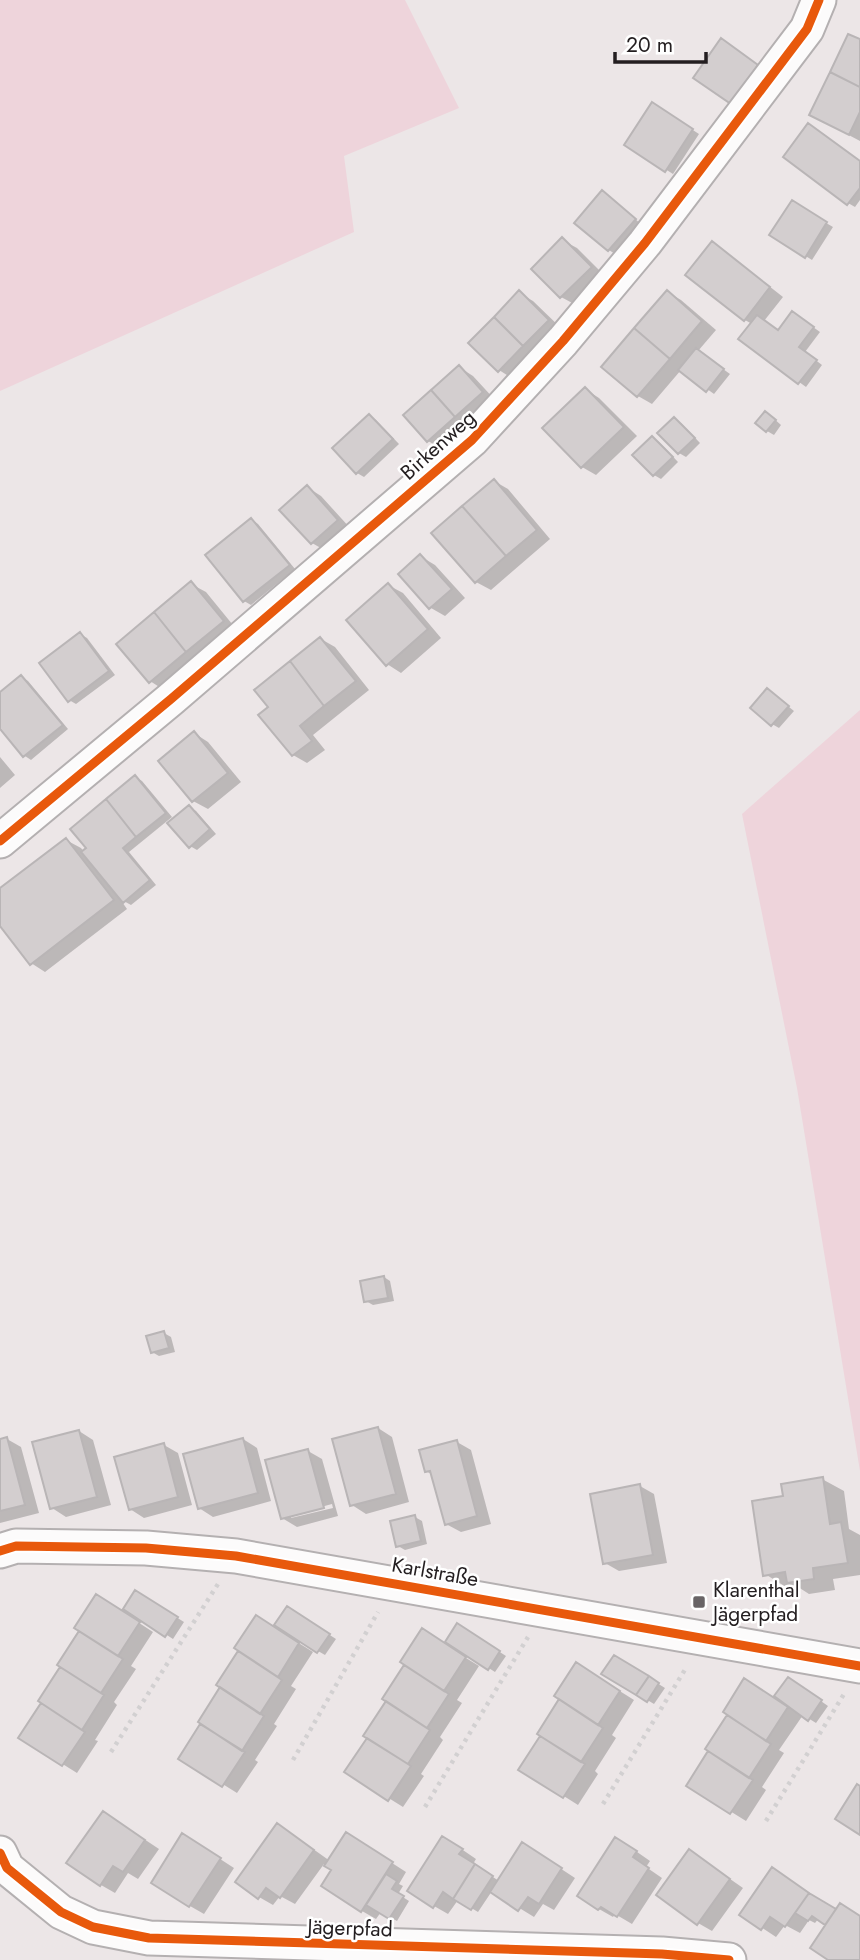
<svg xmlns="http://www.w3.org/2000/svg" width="860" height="1960" viewBox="0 0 860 1960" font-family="Jost,sans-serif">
<rect width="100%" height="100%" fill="#ece6e7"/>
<path fill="#eed4db" d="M0 0H405L459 108 344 156 354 232 0 391Z
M860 710V1471L797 1088 742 814Z"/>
<path fill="#0003" fill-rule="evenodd" d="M860 41V141L811 115Z
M659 108 699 134 673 174 626 144Z
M860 162V200L855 207 848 203Z
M603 192 641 224 615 254 609 250Z
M792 203 833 227 812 260 772 235Z
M562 240 577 248 605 276 576 305 561 297Z
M712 244 726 252 783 297 764 321 779 332 799 317 820 332 805 352 822 365 806 387 740 339 752 324 745 320Z
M667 292 681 300 716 330 698 351 730 374 714 394 681 370 652 404 638 396Z
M519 293 533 301 562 329 513 379 499 370Z
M459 367 473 376 496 401 442 449 428 441Z
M585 389 599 398 637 436 596 475 582 467Z
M370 416 376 420 399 444 364 477 357 473Z
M772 417 781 425 774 435 767 431Z
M674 420 681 423 700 443 686 457 679 453Z
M652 439 659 442 678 462 661 479 654 475Z
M494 481 508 489 550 539 491 590 476 582 434 533Z
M307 487 321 496 351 529 326 551 312 543Z
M252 520 258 524 295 569 251 605 244 601Z
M420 556 435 565 465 598 445 616 431 608 400 575Z
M191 584 206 592 237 630 164 690 150 681Z
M388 585 403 593 441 638 401 673 387 664Z
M80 634 87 638 115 675 76 704 69 700Z
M321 639 335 647 369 690 313 735 325 750 307 763 293 755 271 707Z
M21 677 28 681 68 729 31 760 25 756 0 726V694Z
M768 690 794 711 779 728 772 724Z
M194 733 208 742 241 782 208 809 193 801Z
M0 757 15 775 0 788Z
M135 777 142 781 172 817 129 852 156 885 131 905 120 899 127 909 45 972 31 963 0 924V890L66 840 81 848 84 852 89 848Z
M189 807 196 811 216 834 197 850 190 846Z
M384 1277 390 1281 394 1301 373 1305 366 1301Z
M164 1333 171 1337 175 1352 159 1356 152 1352Z
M378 1428 392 1437 409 1502 366 1514 352 1505Z
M79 1431 93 1440 111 1505 66 1517 52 1508Z
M7 1439 21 1447 39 1513 0 1523V1441Z
M243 1439 257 1448 271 1501 213 1517 199 1508Z
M457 1442 471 1450 491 1524 461 1532 446 1524 433 1475 426 1471Z
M164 1445 178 1453 192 1505 144 1518 130 1509Z
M308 1451 322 1459 338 1516 297 1527 282 1518ZM332 1504 333 1508 291 1518V1515Z
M822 1479 844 1491 849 1529 860 1535V1575L833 1579 835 1590 809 1594 795 1585 786 1587 765 1574 785 1498Z
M640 1486 654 1494 667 1563 619 1571 605 1563Z
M415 1517 422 1521 427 1544 405 1550 398 1546Z
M136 1592 184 1622 173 1639 125 1608Z
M110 1604 153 1632 131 1666 136 1669 114 1702 117 1705 95 1740 98 1741 77 1773 21 1738 43 1702 40 1700 62 1666Z
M294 1612 336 1639 325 1655 318 1651Z
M270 1625 313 1652 291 1686 296 1689 274 1724 277 1726 255 1760 258 1762 237 1793 181 1758 203 1724 222 1687 219 1685 241 1651Z
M458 1625 506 1656 495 1672 468 1655 466 1658 479 1666 457 1700 462 1703 440 1737 443 1740 421 1774 424 1776 403 1807 347 1772 369 1738 388 1701 385 1699 407 1665 445 1644Z
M615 1657 665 1688 654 1704 604 1674Z
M591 1673 634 1700 612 1735 616 1738 595 1771 598 1774 578 1805 521 1769 543 1735Z
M795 1683 828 1706 816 1723 803 1715 779 1750 784 1753 762 1787 766 1790 746 1821 688 1785 711 1751 708 1749 730 1715 780 1703Z
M117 1821 159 1849 138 1879 128 1873 115 1893 101 1885Z
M292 1834 330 1861 361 1843 406 1872 399 1884 403 1886 398 1894 409 1901 397 1921 381 1912 376 1919 362 1911 333 1870 324 1864 295 1904 280 1896 273 1905 259 1897Z
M197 1844 234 1868 204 1914 190 1906Z
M457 1846 476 1859 473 1864 499 1881 537 1853 575 1878 554 1910 543 1904 534 1917 492 1891 478 1912 458 1900 448 1914 434 1906Z
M630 1847 650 1861 646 1867 662 1878 632 1924 615 1914 613 1917 599 1909Z
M690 1851 743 1888 712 1931 698 1923Z
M787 1878 837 1911 860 1917V1960H831L828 1924 819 1918 815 1923 809 1920 800 1933 785 1925 776 1937 741 1914Z"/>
<path fill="#d3cecf" stroke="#b9b5b6" stroke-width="2" d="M848 34 860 39V87L830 72Z
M721 38 758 65 731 104 693 78Z
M830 72 860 87V112L849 135 809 115Z
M652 102 693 129 665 172 624 145Z
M808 123 860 161V188L847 205 783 157Z
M602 190 636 219 608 251 574 223Z
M792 200 827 222 805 258 769 235Z
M562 237 592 267 560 298 531 269Z
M712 241 770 287 744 321 685 275Z
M519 290 549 320 523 346 494 317Z
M667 290 702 321 670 359 634 328Z
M792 311 814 327 799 347 817 360 798 384 738 339 757 315 778 330Z
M494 317 523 346 498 372 468 343Z
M634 328 670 359 637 397 601 367Z
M696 348 724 369 706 392 678 370Z
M459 365 483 392 455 417 431 390Z
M585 387 624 427 581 468 542 428Z
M431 390 455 417 427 442 403 415Z
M765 411 776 420 766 432 755 423Z
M369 414 393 439 356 474 332 448Z
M674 417 695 438 678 454 657 433Z
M652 436 673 457 653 476 632 455Z
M494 479 537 530 506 556 462 506Z
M307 485 338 520 311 544 279 510Z
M462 506 506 556 475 583 431 533Z
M251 518 290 565 243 602 205 555Z
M420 554 452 589 429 609 398 574Z
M191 581 224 621 186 652 154 612Z
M388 583 428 629 386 666 346 620Z
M154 612 186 652 149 683 116 644Z
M80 632 109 671 68 702 39 663Z
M320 637 356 681 324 706 290 661Z
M290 661 324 706 300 726 312 741 292 756 258 715 268 707 254 690Z
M21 675 63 725 23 757 0 729V692Z
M767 688 789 706 771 726 750 708Z
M194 731 228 773 192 802 158 761Z
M135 775 166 813 136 837 106 799Z
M106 799 136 837 123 848 150 880 123 903 81 852 86 848 70 829Z
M189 805 210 829 189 848 167 823Z
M66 838 114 900 30 965 0 926V888Z
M384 1276 388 1298 364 1302 360 1281Z
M164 1331 169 1348 151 1353 146 1336Z
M378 1427 396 1494 350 1506 332 1439Z
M79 1430 97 1497 50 1509 32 1442Z
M7 1437 25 1505 0 1511V1439Z
M243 1438 258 1493 198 1509 183 1454Z
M457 1440 477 1516 445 1525 430 1471 425 1472 419 1450Z
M164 1443 178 1497 129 1510 114 1457Z
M308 1449 324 1508 281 1519 265 1460Z
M823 1477 830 1524 841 1522 848 1563 813 1568 814 1579 787 1583 785 1572 763 1576 752 1501 783 1496 781 1484Z
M640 1484 653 1555 603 1564 590 1494Z
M415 1515 421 1541 396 1547 390 1521Z
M135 1590 178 1617 165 1637 123 1609Z
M96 1594 140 1622 118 1656 74 1628Z
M287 1606 330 1634 317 1653 274 1625Z
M256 1615 299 1643 278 1677 234 1648Z
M457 1623 500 1651 488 1670 445 1642Z
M422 1628 466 1657 444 1691 400 1662Z
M79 1631 123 1659 101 1693 57 1665Z
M238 1651 282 1680 260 1714 216 1685Z
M614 1655 649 1676 636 1695 601 1674Z
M576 1662 620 1691 598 1725 554 1696Z
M404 1665 449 1694 427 1728 382 1699Z
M60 1667 104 1695 82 1730 38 1701Z
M649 1676 659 1683 647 1702 636 1695Z
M788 1677 822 1700 808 1721 774 1696Z
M744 1678 788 1707 766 1741 723 1712Z
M220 1687 264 1716 242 1751 198 1722Z
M559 1699 603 1728 581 1762 537 1734Z
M386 1701 430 1730 408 1764 363 1736Z
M41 1703 85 1732 62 1766 18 1738Z
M727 1715 771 1744 749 1778 705 1749Z
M200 1724 245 1752 222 1787 178 1759Z
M540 1736 585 1764 563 1798 518 1770Z
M367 1738 411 1766 388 1801 344 1772Z
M708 1751 753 1780 730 1814 686 1786Z
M857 1784 860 1786V1835L835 1819Z
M103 1811 145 1840 123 1872 113 1866 100 1886 66 1863Z
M277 1823 314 1850 280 1898 266 1888 258 1899 235 1882Z
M346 1832 393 1862 361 1912 321 1886 331 1870 324 1866Z
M182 1833 221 1858 189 1907 151 1883Z
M442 1836 463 1849 459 1854 475 1864 453 1899 443 1892 433 1908 407 1891Z
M615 1837 637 1851 633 1857 649 1868 617 1917 601 1907 598 1910 577 1896Z
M522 1842 562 1868 539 1904 528 1897 518 1911 490 1892Z
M689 1849 730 1879 697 1925 656 1895Z
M475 1864 493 1876 471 1910 453 1899Z
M772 1867 809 1893 785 1927 770 1917 761 1930 739 1915Z
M386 1874 397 1881 392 1889 404 1896 389 1919 366 1905Z
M809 1893 836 1909 825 1925 812 1916 808 1921 795 1913Z
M840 1903 860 1916V1960H828L810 1948Z"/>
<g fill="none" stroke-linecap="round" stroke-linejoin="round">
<g stroke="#b4b0b1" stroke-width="37">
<path id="minor" d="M0 841 171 699 472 440 563 341 645 243 807 29 819 0
M0 1551 16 1546 146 1548 236 1556 860 1666
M0 1853 7 1868 61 1912 93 1927 149 1938 662 1954 729 1960"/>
</g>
<path stroke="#d2d0d1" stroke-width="4.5" stroke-dasharray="3.5 5" stroke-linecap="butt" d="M111 1752 218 1584
M293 1760 378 1612
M603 1804 686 1668
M425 1807 528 1637
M766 1821 844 1694"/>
<use href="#minor" stroke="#fcfbfb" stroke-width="33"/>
<g stroke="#fff" stroke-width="13">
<path id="cycleway" d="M0 841 171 699 472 440 563 341 645 243 807 29 819 0
M0 1551 16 1546 146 1548 236 1556 860 1666
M0 1853 7 1868 61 1912 93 1927 149 1938 662 1954 729 1960"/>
</g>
<use href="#cycleway" stroke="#e8590c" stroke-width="9"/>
</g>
<rect fill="#696466" stroke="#fff" stroke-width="2.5" x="692" y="1595" width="14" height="14" rx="3.5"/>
<g text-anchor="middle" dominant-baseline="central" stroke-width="5" stroke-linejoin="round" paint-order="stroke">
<g font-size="21" fill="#231e20" stroke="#fff">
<text transform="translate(438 445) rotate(-42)">Birkenweg</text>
<text transform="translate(435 1572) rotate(10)">Karlstraße</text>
<text transform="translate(350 1928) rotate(2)">Jägerpfad</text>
</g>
<g font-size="21" fill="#231e20" stroke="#fff" text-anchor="start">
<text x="713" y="1590">Klarenthal<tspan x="713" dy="24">Jägerpfad</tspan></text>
</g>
</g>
<path d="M615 52v10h91v-10" fill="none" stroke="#231e20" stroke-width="3.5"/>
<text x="626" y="52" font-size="21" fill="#231e20" stroke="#ffffff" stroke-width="5" paint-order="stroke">20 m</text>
</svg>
